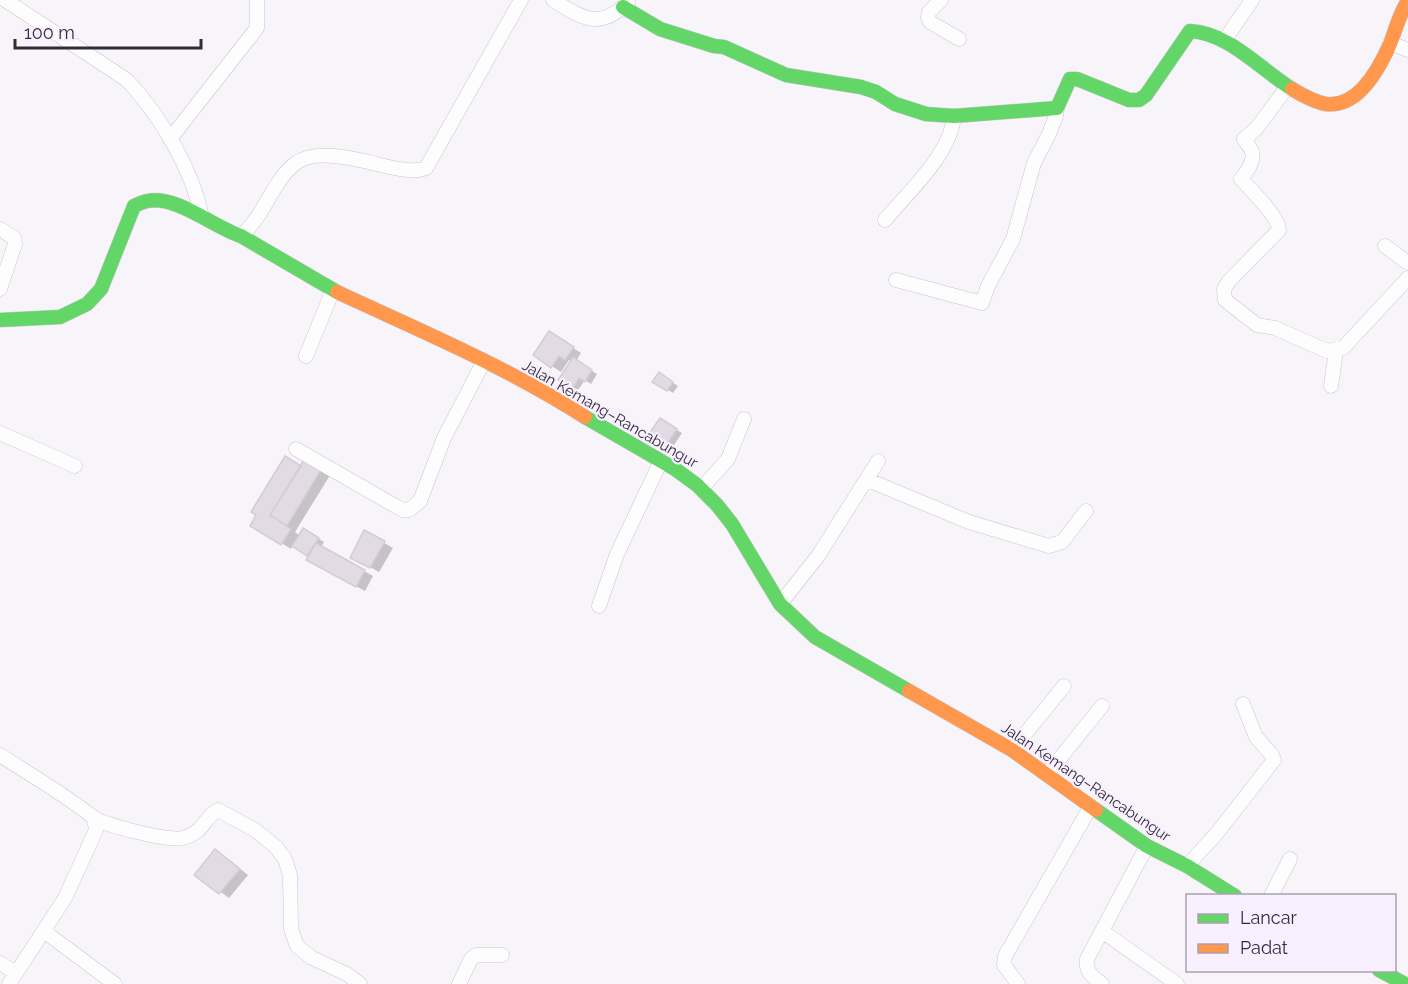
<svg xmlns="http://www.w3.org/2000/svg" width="1408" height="984" viewBox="0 0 1408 984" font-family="Raleway,sans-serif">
<rect width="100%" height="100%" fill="#f7f4fa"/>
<path fill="#0003" d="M558 338 581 353 576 361 597 374 591 384 585 380 578 390 561 379 572 362 569 360 561 372 535 355Z
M659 374 678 386 673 393 654 381Z
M660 420 682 433 672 448 650 434Z
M301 468 332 472 295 532 300 536 304 530 324 542 321 547 373 576 365 591 308 560 310 556 293 545 291 549 252 525Z
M365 532 393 548 379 572 352 557Z
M224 856 248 875 229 898 196 874Z"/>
<path fill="#e2dbe3" stroke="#d4ccd4" stroke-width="1.5" d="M549 331 574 347 565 360 559 356 551 368 533 355Z
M573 357 592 370 585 382 579 378 572 389 558 380Z
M659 372 673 382 667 391 652 382Z
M660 418 677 429 666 446 648 435Z
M307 455 324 465 287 526 270 515Z
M285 456 301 466 270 515 291 529 281 545 250 526 256 515 251 512Z
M303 528 319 538 307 556 292 546Z
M364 530 385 541 370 568 350 558Z
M316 543 365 570 356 587 306 560Z
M215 849 240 869 219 894 194 875Z"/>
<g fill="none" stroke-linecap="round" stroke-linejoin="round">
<g stroke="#cac5cd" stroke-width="15">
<path id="street" d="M5 0 127 80C161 117 192 168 202 217
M553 0C582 18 600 31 628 2
M941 0 929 12 928 17 930 22 959 39
M1224 41 1252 0
M1390 43 1408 50
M1288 86 1256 129 1244 139C1246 144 1251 147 1252 152 1255 161 1246 173 1241 179 1251 190 1279 217 1279 230L1229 281 1224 289 1225 300 1257 325 1275 328 1327 351 1343 348 1408 278
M170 139 257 28V0
M885 220C908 192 951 154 954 116
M0 229 14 238 15 244 0 289
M241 236C266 214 272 181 296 163 318 146 369 163 394 168 405 170 416 172 426 168L521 0
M1385 246 1408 263
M896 280 982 303 988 286 1013 239 1034 163 1049 134 1056 116 1057 108
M306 356 333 290
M1331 386 1336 351
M0 433 75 466
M296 449 392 504 403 510H409L420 501 444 438 484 361
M868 480 969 522 1049 546 1062 542 1086 511
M701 489 728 459 744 419
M780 604 818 556 878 461
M599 606 617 554 661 461
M1012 750 1064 686
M0 755C31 775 64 794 93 817 102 825 171 842 183 838 205 832 203 818 218 810L255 830 276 847 285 859 290 875 291 929 297 946 312 958 347 974 360 984
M1048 773 1102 706
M1187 866 1217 833 1274 760 1272 755 1256 737 1243 704
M1271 896 1290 859
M1102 931 1177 984
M45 932 115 984
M0 963 16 973
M9 984 65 898 96 830 94 818
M459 984 471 959 476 955H502
M1018 984 1004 965 1005 956 1091 806
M1102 984C1093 977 1085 972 1087 959L1147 846"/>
</g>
<g stroke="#cac5cd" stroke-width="15">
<path id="fast" d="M623 7 660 29 714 46 724 47 786 75 861 87 876 92 895 104 926 114 954 116 1057 108 1070 79H1077L1129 100H1139L1146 95 1190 31C1229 33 1260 69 1292 89
M0 320 60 317 87 304 101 289 134 206C138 204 143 202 147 201 177 195 213 227 241 236L337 292
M585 417 675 469 697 485 717 505 732 524 780 604 815 637 909 691
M1096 810 1147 846 1187 866 1235 896
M1379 970 1405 984"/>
</g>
<g stroke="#cac5cd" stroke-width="15">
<path id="slow" d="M1292 89C1302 95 1314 102 1326 104 1358 108 1379 69 1390 44 1396 29 1399 14 1408 1
M337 292C421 331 507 367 585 417
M909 691 1012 750 1096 810"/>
</g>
<use href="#street" stroke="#fefdfe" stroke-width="14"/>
<use href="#fast" stroke="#63d668" stroke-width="14"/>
<use href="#slow" stroke="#ff974d" stroke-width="14"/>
</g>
<g text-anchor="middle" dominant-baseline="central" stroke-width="4.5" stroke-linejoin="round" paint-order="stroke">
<g font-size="15" fill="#322c38" stroke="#f8f0fe">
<text transform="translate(610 414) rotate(30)">Jalan Kemang–Rancabungur</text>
<text transform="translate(1086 782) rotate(34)">Jalan Kemang–Rancabungur</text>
</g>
</g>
<rect x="1186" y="894" width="210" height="78" fill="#f8f0fe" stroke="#a9a2af" stroke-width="1.5"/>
<rect x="1198" y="914" width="30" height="9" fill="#63d668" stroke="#a9a2af" stroke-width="1.5"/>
<text x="1240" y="924" font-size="18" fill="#322c38">Lancar</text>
<rect x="1198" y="944" width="30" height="9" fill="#ff974d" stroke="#a9a2af" stroke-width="1.5"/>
<text x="1240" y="954" font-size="18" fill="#322c38">Padat</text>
<path d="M15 39v9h186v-9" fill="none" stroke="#322c38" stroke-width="3"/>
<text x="24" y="39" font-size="18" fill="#322c38" stroke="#f8f0fe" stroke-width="4.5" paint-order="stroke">100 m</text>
</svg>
